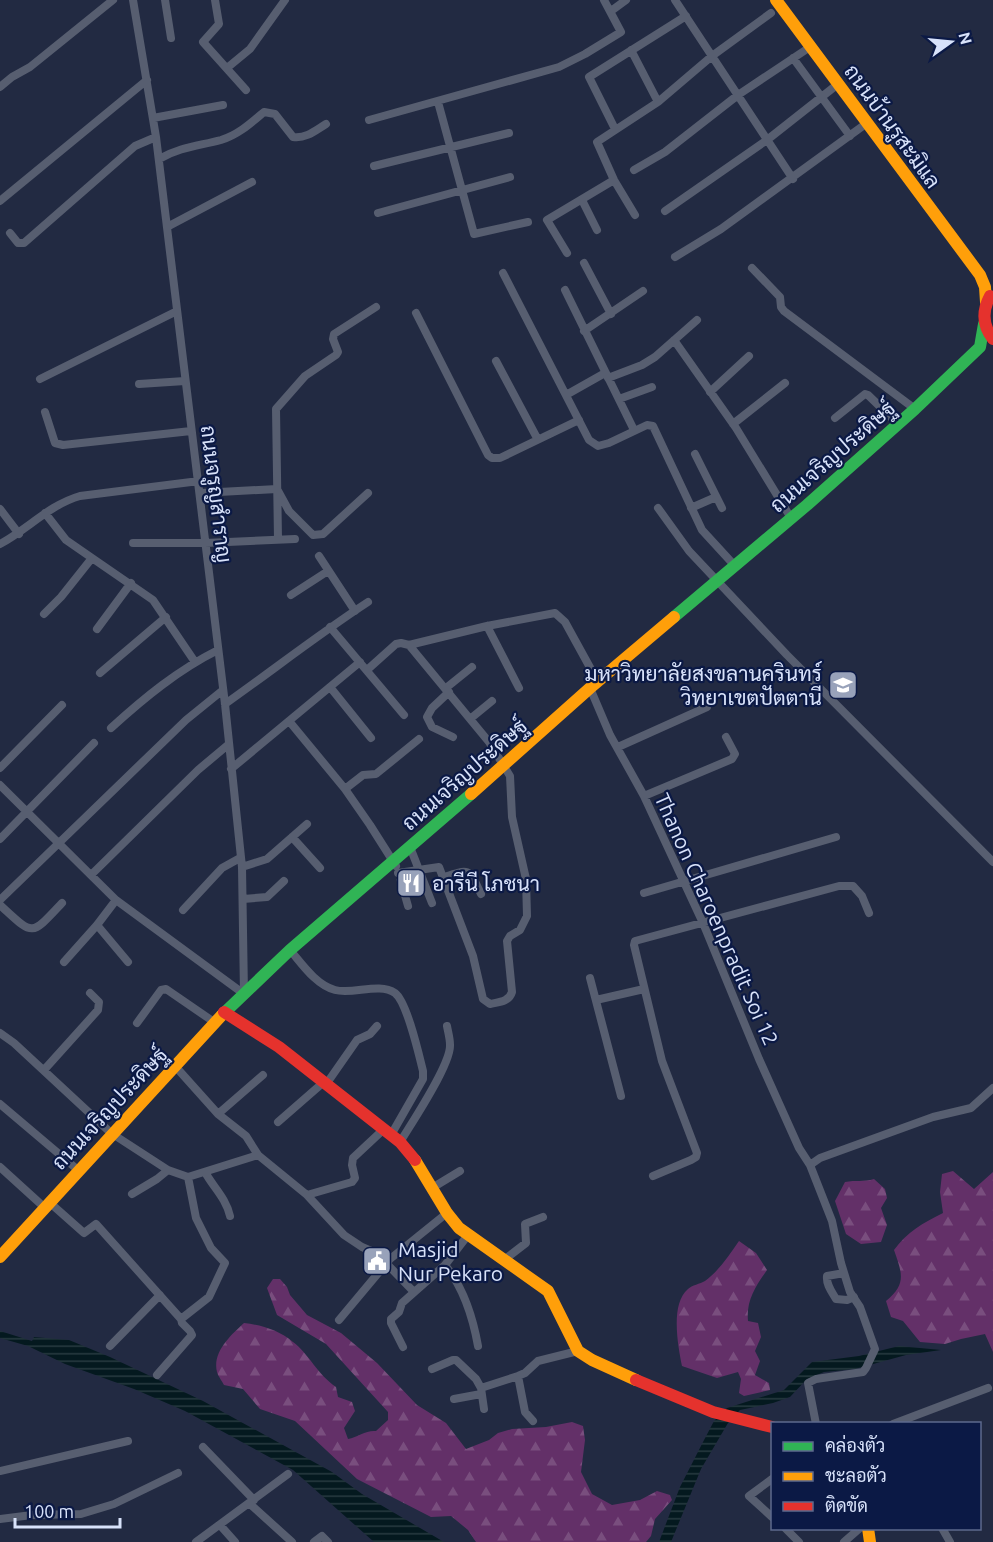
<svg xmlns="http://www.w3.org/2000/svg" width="993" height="1542" viewBox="0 0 993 1542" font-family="Ubuntu,Sarabun,sans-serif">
<defs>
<pattern id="forest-firs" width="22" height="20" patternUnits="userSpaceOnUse" patternTransform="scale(1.5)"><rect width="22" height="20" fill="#633068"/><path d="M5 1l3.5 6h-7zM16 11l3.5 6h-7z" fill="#794e7e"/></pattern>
<pattern id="water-rules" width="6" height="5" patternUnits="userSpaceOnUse" patternTransform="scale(1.5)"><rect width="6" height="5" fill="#04191f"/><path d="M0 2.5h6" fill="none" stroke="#283a40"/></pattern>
</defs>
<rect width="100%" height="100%" fill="#222a42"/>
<path fill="url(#forest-firs)" d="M953 1171 974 1189 993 1172V1352L985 1334 961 1339 945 1344 920 1342 903 1321 891 1317 886 1301C907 1284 902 1273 894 1250 907 1232 923 1223 943 1213L940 1192 942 1174Z
M874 1179 885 1189 887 1198 881 1208 887 1225 881 1242 861 1244 846 1234 835 1201 845 1182C856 1180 864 1182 874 1179Z
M739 1241 756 1253 767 1270C756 1286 746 1300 748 1321L758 1323 761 1337 755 1351 760 1361 755 1375 769 1383 770 1390 744 1396 739 1393 741 1379 738 1372 717 1378 682 1366C678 1346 670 1304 688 1289 692 1285 700 1284 705 1281 719 1271 729 1255 739 1241Z
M273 1279H280L287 1287 290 1295 307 1315 341 1333 377 1363 417 1405 446 1423 466 1449 489 1440 498 1433 512 1429 546 1427 572 1422 583 1426 585 1440 581 1472 592 1494 612 1505 640 1500 657 1491 670 1495 672 1500 655 1519 651 1536 646 1542H476L468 1530 451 1516 431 1517 357 1479 295 1421 260 1409 243 1389 224 1385C222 1381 218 1376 217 1372 212 1352 231 1335 244 1323 261 1325 279 1330 293 1342 309 1354 317 1374 336 1387L338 1397 352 1402 355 1411 344 1428 348 1439C358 1437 366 1430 376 1431L388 1420V1412L326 1344 277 1315 267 1288Z"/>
<path fill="url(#water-rules)" d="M0 1331 32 1341 34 1337 69 1340 110 1357 203 1401 332 1472 362 1494 444 1542H374L293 1470 185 1411 134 1389 65 1364 28 1346 0 1338Z
M899 1346 941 1350 906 1355 855 1369 824 1372 807 1379 790 1397 773 1403 740 1410 728 1423 701 1469 671 1542H659L680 1487 703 1442 714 1421 727 1408 784 1390 812 1362 859 1356Z"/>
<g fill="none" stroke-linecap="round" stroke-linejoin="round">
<path stroke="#3d465e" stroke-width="8" stroke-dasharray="8 4" stroke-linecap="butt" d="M400 878 404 892"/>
<path stroke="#575e70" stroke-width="8" d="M133 0 156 137 225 704 242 867 244 994
M165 0 171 38
M215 0 219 24 203 42 246 90
M675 0 793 179
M611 11 626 0
M631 50 658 102
M793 58 850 136
M227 68 250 49 285 0
M0 87 12 77 30 67 113 0
M438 102 474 234 528 222
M153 118 223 105
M369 120 559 67 585 54 621 32 604 0
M615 129 589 77 686 16
M159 159C180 147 198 146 221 140 238 135 251 123 264 112L275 114 293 137C306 139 316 130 326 124
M374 166 509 133
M634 170 665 152 738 95 810 47
M582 200 597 230
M0 201 147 80
M665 211 767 140 838 84
M378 213 510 177
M635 215 614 180 597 142 658 102 712 56 771 13
M167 227 252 182
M10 233 18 243H24L135 146 156 137
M567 253 547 220 614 180
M675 257 721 229 867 123
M584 263 611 314
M752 268 780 297 781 307 784 311 915 409
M503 273 589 440 598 446 609 443 647 425 653 426 702 530 735 566
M565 290 634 430
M416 313 488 455 492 458H500L579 420
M584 331 643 291
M674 340 736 428 791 518
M496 361 537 438
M608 378 642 365 655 357 697 320
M40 379 177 311
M139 384 185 381
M710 392 749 356
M566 395 605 373
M619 399 652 387
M45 412 55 443 63 445 191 431
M835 418 865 394 868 395 898 424
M733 424 785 383
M695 454 722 508
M201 493 277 489 289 511 313 535 323 534 368 493
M658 508 689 551 787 655 993 862
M691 508 716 497
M0 509 19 534
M45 513 66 540 92 558
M278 539 276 409 305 376 336 355 338 352 333 339 334 334 376 307
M133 543H205L295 539
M0 544C28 529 49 505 80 496L199 481
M319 556 355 611
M291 595 328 571
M44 614 61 597 92 558 153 600 195 662
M487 626 519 688
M330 627 404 715
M97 629 131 583
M409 645 487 626 555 613 565 622 598 682
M367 670 396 644 401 643 409 645 489 742 510 776 512 817 526 879 527 916 520 930 510 936 507 941 512 992C509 1002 499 1002 490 1004L483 999 473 956 439 867 398 873
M100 673 166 617
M330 687 371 738
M446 688 472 667
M590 688 610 735 644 796 703 923 759 1059 799 1148 810 1165
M449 692 432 708 427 717 432 727 453 737
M225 704C273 670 319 634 368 602
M470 719 492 701
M289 721 345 789 370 825 396 866
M111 728C144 698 178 670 218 650
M618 747 707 707
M0 768 62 705
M231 769 360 662
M0 785 116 900 244 994
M345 789 363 775 376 774 419 739
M644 796 732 759 735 754 726 737
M292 837 320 868
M0 839 94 743
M410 847 432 903
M242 867 267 859 307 824
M91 875 198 770 229 744
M444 877C471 868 469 869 481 894
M404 892 408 906
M644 893 836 837
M243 899 267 897 284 881
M0 900 186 720 223 690
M0 905C34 936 30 937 62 903
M183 910 222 868 240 858
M97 925 128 962
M290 950C302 964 316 985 335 990 353 995 379 982 395 993 407 1002 419 1055 423 1071V1079L391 1135
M64 962 97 925 116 900
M590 978 621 1096
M596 1000 644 989
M137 1023 161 990 166 989 214 1022
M0 1033 14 1043 111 1133 168 1170 188 1177 258 1155
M175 1066 218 1114 246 1136 258 1155 307 1195 344 1235 362 1247 390 1259
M44 1070 98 1010 99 1002 90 993
M327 1083 357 1040 370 1034 377 1026
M0 1104 78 1170
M218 1114 263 1075
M278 1122 325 1081
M400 1142C412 1123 451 1064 450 1045 450 1038 448 1032 447 1026
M0 1167 44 1207
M205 1172C213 1187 226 1198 230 1216
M653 1176 691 1160 696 1157 697 1153 662 1061 634 945 635 941 839 886H853L862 896 869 913
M432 1188 460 1171
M132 1194 157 1179 168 1170
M307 1195 352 1182 355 1178 352 1165 353 1158 384 1129
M49 1202 84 1233 96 1224 181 1319
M468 1235 445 1265C463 1287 473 1318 478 1346
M504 1260 526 1243 525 1224 543 1217
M386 1263 414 1292
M844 1273 827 1276C826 1285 832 1292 836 1299L847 1300 854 1297
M339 1320 390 1259 447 1213
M110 1346 160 1295
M403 1347 391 1323V1319L399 1312 402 1303 445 1265
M432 1369 453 1360H456L476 1379 481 1388
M157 1375 192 1335 190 1331 182 1323 181 1319 209 1297 225 1263 211 1248 196 1218 188 1177
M518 1376 525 1412 533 1421
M454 1399 481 1394
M484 1409 481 1388 518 1376 525 1373 538 1361 578 1351
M816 1424 808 1383 816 1379 863 1372 866 1368 875 1349 860 1307 850 1292 841 1263 832 1221 810 1165 820 1158 933 1117 971 1108 993 1088
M893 1424 988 1388
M203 1447 254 1500
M0 1471 128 1441
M772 1479 749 1496 772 1517
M250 1504 292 1542
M0 1519 32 1515 81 1514 114 1504 178 1473
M220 1525 235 1542
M785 1528 799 1542
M942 1528 950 1542
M196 1542 288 1474
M314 1542 322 1536 328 1542
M844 1542 860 1528"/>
<path stroke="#30b455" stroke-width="12" d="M674 617 807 505 915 409 980 347 984 324
M222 1015 290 950 471 794"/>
<path stroke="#ff9f0a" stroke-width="12" d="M776 0 980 275 985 287 986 302
M471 794 590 688 674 617
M415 1160 447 1213 459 1228 548 1291 578 1351 592 1360 636 1380
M0 1257 222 1015
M868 1528 870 1542"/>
<path stroke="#e5322d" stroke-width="12" d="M990 296C982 311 982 325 993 339
M224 1012 279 1047 400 1142 415 1160
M636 1380 713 1412 772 1427"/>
</g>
<defs>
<g id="university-square" transform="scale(1.5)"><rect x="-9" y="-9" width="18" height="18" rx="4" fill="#98a2ba" stroke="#0b1945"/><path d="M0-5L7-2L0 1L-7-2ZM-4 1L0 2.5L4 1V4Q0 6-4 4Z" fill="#fff"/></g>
<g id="restaurant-square" transform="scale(1.5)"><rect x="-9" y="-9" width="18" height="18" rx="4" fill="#98a2ba" stroke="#0b1945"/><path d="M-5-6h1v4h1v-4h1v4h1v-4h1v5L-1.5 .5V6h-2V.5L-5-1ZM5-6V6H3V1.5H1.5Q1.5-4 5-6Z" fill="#fff"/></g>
<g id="civic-square" transform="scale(1.5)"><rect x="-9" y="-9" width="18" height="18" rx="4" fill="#98a2ba" stroke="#0b1945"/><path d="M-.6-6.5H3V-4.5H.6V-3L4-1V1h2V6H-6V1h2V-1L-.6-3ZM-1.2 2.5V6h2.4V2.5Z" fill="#fff"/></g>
</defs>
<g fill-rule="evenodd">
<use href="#university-square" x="843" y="685"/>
<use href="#restaurant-square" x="411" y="883"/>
<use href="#civic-square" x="377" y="1261"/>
</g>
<g text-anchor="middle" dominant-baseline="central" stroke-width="4.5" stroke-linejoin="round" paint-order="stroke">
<g font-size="21" fill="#d8e2fa" stroke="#0b1945">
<text transform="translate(893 126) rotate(54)">ถนนบ้านรูสะมิแล</text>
<text transform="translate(832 456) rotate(-41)">ถนนเจริญประดิษฐ์</text>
<text transform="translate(217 494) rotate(83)">ถนนจรูญสำราญ</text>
<text transform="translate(464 774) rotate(-41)">ถนนเจริญประดิษฐ์</text>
<text transform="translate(717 919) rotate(66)">Thanon Charoenpradit Soi 12</text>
<text transform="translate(109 1108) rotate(-47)">ถนนเจริญประดิษฐ์</text>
</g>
<g font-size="21" fill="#d8e2fa" stroke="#0b1945" text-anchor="start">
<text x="822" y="673" text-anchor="end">มหาวิทยาลัยสงขลานครินทร์<tspan x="822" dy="24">วิทยาเขตปัตตานี</tspan></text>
<text x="432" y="883">อารีนี โภชนา</text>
<text x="398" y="1249">Masjid<tspan x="398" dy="24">Nur Pekaro</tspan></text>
</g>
</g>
<rect x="771" y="1422" width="210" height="108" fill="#0b1945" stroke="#5d698d" stroke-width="1.5"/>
<rect x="783" y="1442" width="30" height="9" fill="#30b455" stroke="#5d698d" stroke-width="1.5"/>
<text x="825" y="1452" font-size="18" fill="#d8e2fa">คล่องตัว</text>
<rect x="783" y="1472" width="30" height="9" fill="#ff9f0a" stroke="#5d698d" stroke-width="1.5"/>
<text x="825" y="1482" font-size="18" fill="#d8e2fa">ชะลอตัว</text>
<rect x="783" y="1502" width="30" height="9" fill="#e5322d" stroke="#5d698d" stroke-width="1.5"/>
<text x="825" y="1512" font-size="18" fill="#d8e2fa">ติดขัด</text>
<g transform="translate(951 42) rotate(75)" stroke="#0b1945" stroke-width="4.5" paint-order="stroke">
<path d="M0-4.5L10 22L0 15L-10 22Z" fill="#d8e2fa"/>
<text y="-9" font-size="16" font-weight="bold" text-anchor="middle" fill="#d8e2fa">N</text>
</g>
<path d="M15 1518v9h105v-9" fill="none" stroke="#d8e2fa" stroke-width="3"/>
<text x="24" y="1518" font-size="18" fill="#d8e2fa" stroke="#0b1945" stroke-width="4.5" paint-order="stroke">100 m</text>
</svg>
